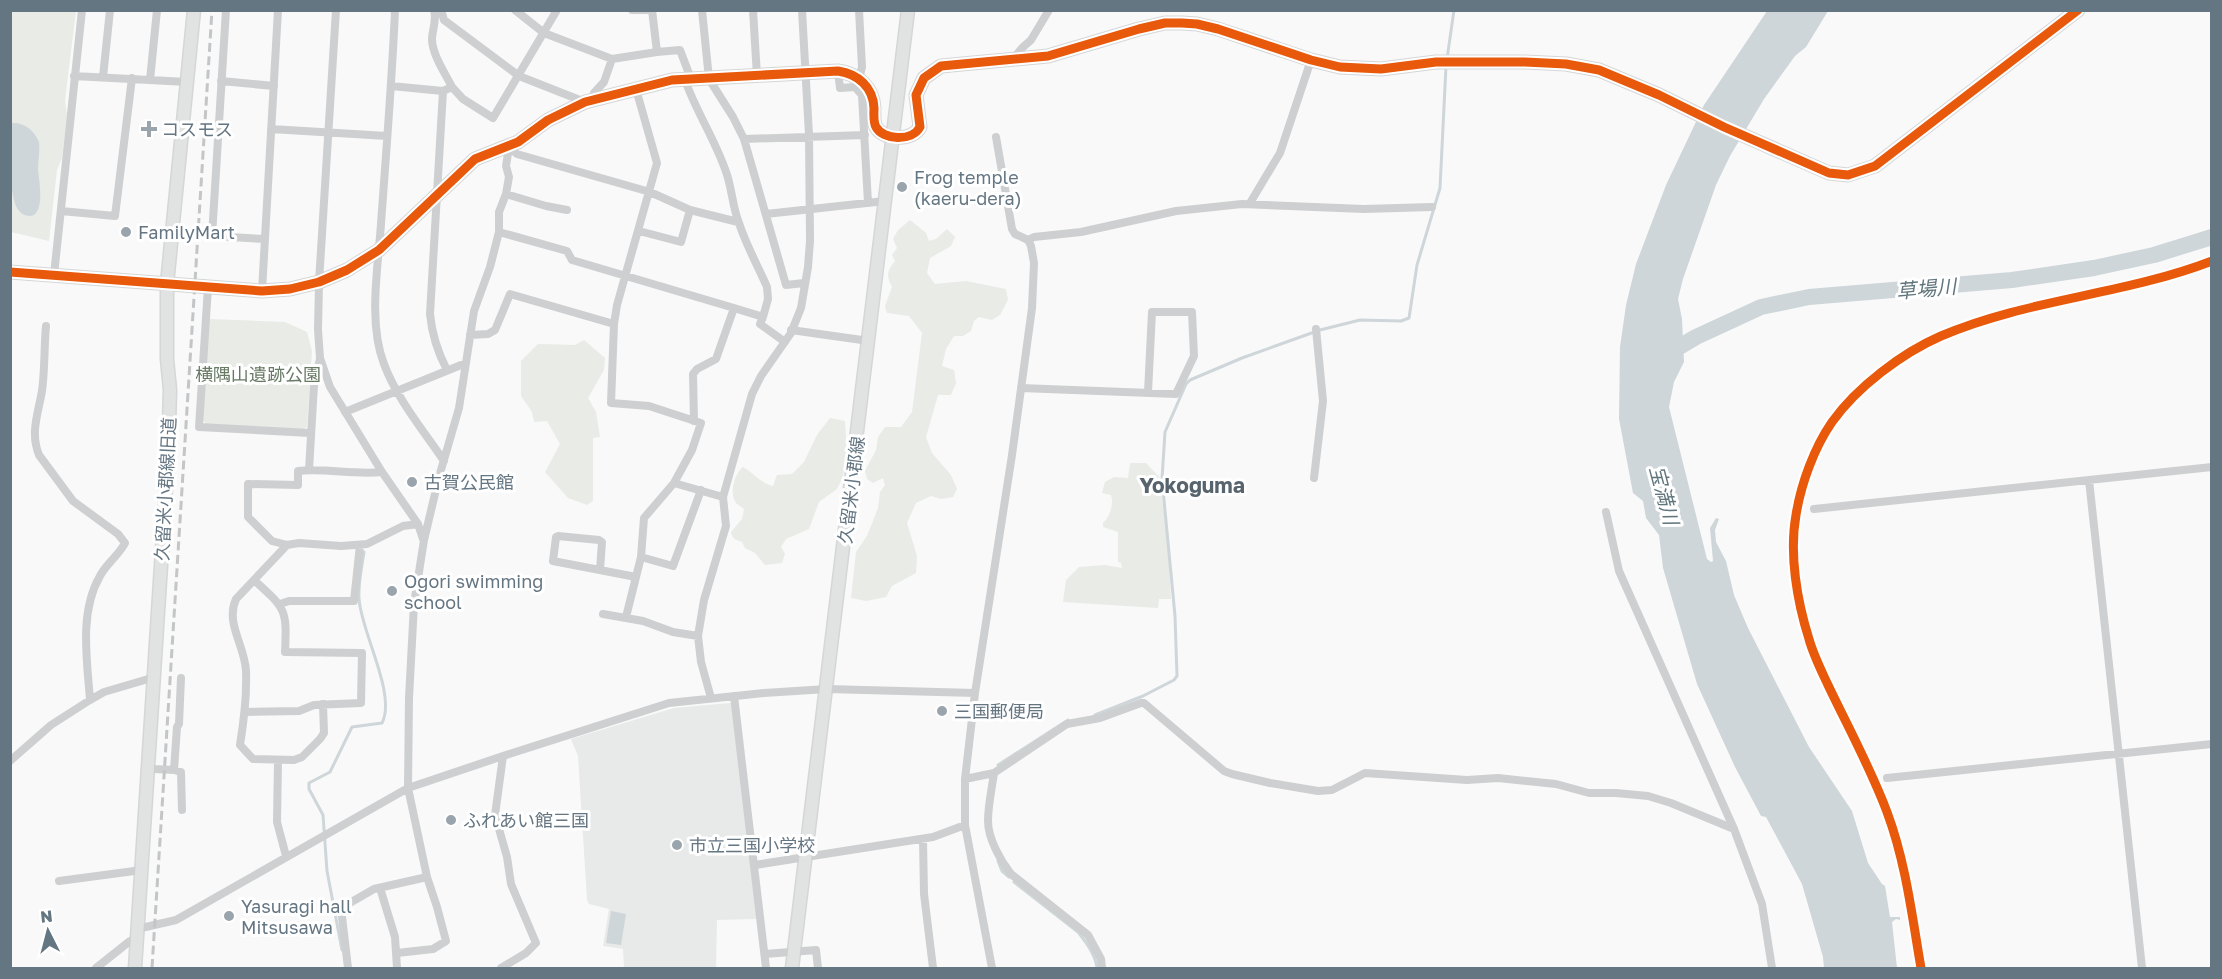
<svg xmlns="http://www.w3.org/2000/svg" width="2222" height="979" viewBox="0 0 2222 979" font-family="'Golos Text','Noto Sans JP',sans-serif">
<rect width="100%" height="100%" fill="#f9f9f9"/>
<path fill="#e8e9e9" d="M730 703 732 704 758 919 717 920 716 968H624L623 949 603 946 609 909 589 904 587 900 578 756 571 739 674 708Z"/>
<path fill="#e8ebe6" d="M11 11H76L68 75 65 101 67 115 62 158 57 170 49 241 11 232Z
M910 220 926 233 929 241 936 239 947 229 955 237 951 246 930 258 927 273 935 284 966 281 1006 289 1008 300 1000 315 992 320 979 317 974 321 971 331 963 336H954L946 349 942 366 954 370 956 383 951 395H938L926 437 932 453 951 475 957 489 953 497 941 499 931 496 916 503 907 523 917 556 916 573 892 586 886 597 866 601 851 598 856 552 867 536 878 508 880 492 885 485 883 478 873 483 867 479 865 471 876 450 878 437 885 427H901L912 412 922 333 909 316 887 313 885 306 892 287C886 276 887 271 895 261L892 255 897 248 893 239 898 230Z
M209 319 285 322 307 332 312 351 307 427 302 430 206 424 203 420Z
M584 340 605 358 604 370 588 398 596 412 600 437 593 438V501L587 505 568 498 545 472 560 444 547 421 534 422 532 412 521 396V361L538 344 575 345Z
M830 418 845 421 847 459 842 479 837 489 819 502 809 529 786 539 781 547 785 554 782 563 765 565 755 553 745 548 742 542C736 540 732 539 731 532L742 519 744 509C742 507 738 505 736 503 729 494 734 474 743 467 755 474 760 483 773 486L777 475 792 474 804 462 817 435Z
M1130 463H1146L1161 479V493L1167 532 1171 599H1159L1158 608 1063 602 1066 580 1079 567 1105 565 1122 568 1121 563 1118 562V532L1103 527V523C1110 517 1114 504 1111 495L1102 493 1105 482 1114 477 1128 478Z"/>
<path fill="#ced6d9" d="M1767 11H1828L1806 47 1795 56 1764 99 1730 156 1716 185 1683 279 1678 299 1682 319 1684 362 1674 382 1669 407 1707 559 1711 562 1713 561 1710 528 1716 518 1719 519 1715 530 1716 542 1726 561 1734 595 1748 628 1809 747 1852 811 1868 863 1882 884 1885 886 1890 917H1900V920L1896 919 1892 922 1897 968H1824L1823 957 1802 884 1766 817 1761 816 1735 767 1697 684 1663 568 1659 535 1646 518 1643 501 1633 493 1619 419 1620 347 1626 305 1636 264 1666 185 1704 105Z
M11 123C24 122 34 130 39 142 40 153 38 160 38 170 39 179 47 223 25 215 21 214 18 210 16 206 8 186 10 146 11 123Z
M611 911 626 914 621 945 606 943Z"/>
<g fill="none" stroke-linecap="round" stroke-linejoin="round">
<path stroke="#ced6d9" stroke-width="3" d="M1447 59 1454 10
M1095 715 1143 696 1174 680 1177 676 1175 616 1162 479 1165 432 1186 384 1190 380 1242 358 1320 330 1360 320 1401 321 1409 318 1417 265 1440 188 1446 66
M998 765 1068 720
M998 861 1002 871 1009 877
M1014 882 1078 932C1087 943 1096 956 1097 968
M342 950 327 871 323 815 309 789V783L330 772 352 727 382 723C397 694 360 630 359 598 358 583 362 566 364 552"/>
<path stroke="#ced6d9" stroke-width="16" d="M1664 356 1696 337 1761 307 1809 297 2012 280 2094 268 2154 255 2212 237"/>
<g stroke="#d5d6d7" stroke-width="15">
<path id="secondary" d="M10 272 262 291 290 289 319 282 347 270 379 250 475 159 518 142 548 120 585 102 672 80 838 71C858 74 873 87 874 108 874 113 873 122 876 127 883 140 912 142 920 127L916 95 924 78 941 66 1048 56 1139 29 1165 23H1182L1197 24 1218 29 1311 60 1340 67 1381 69 1436 62H1525L1566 64 1599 70 1659 95 1724 127 1829 173 1848 175 1875 166 2078 10
M135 968 168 457 170 390 167 359V284L194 10"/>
</g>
<g stroke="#d5d6d7" stroke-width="15">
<path id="primary" d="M792 968 908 10"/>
</g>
<path stroke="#cecfd0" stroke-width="8" d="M226 10 212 236 264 239
M336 10 319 282 318 330 320 358 330 387 382 472 418 524 423 539
M395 10C392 82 386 153 381 224 378 267 368 323 384 364 397 399 423 430 444 461
M434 10C437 21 432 30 432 40 433 56 445 73 452 87L443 91 430 314C432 335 437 351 447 370
M441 10 444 20 519 76 585 102
M515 10 544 33 612 59 604 82 594 93 593 100
M632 10H650
M652 10 657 52 680 50 691 79
M702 10 709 79 733 117 744 139 786 285 804 283
M753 10 757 76
M859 10 862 67 859 79
M1014 58 1022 48 1031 40 1049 10
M612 59 657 52
M838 71 840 88 855 87 862 95 868 203
M74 76 187 82
M103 77 110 10
M150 80 157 10
M685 80C696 111 714 138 725 169 732 186 732 206 739 223 746 245 758 266 767 287L768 299 763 317
M221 81 274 86
M391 86 443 91
M452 87 463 99 493 118 557 10
M271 129 387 136
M996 137 1012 229 1015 234 1028 240 1034 237 1081 232 1176 211 1242 204 1364 209 1432 207
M744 139 865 135
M509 147 517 154 650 192 690 210 738 222
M506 194 546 206 567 210
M1250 203 1280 153 1311 60
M61 211 115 216 132 78
M766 214 885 201
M639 231 681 242 690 210
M499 232 567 251 572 260 734 308 716 359 697 369 693 374 694 421
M54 275 82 10
M208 287 199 427 310 433
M262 291 278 10
M734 308 763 317 760 324 785 342
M791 330 869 341
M470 335 488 334 495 330 510 294 614 324
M1021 388 1176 394 1194 356 1192 312H1152L1148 392
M345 412 466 363
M309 470 314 385 320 359
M382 472C354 475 326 468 298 471V485L248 484V517L272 541 287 545 299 543 341 546 367 544 403 526 418 524
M1314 478 1323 401 1316 329
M2089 480 2142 968
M674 483 723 497
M1814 509 2212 467
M1606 512 1619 571 1734 829 1762 904 1772 968
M287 545 236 599C225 623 245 646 246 671 247 696 244 720 240 745L253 759 294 760 302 757 320 739 324 733 323 704
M641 557 673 566 701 490
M600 570 602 542 599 540 558 536 556 537 553 561 636 577
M280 604 289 601H354L360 545
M603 614 643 621 673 632 698 636
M626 617 641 557 644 518 674 483 692 450 701 423 649 406 611 403 614 324 617 305 657 163 636 89
M181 678 179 724 177 727 174 770 181 772 182 810
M734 696 766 968
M711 698 701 662 698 636 704 600 726 526 723 497 752 394 761 376 791 333 801 308 808 267 810 241 809 135 802 10
M90 700 104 692 155 677
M246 712 299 711 314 705 361 703 362 653 285 652C287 609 286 609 254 580
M278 760 277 822 286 856
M10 761 51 725 90 700C87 660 79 612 100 576 106 564 119 555 125 543L118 534 73 501 39 455C30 433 38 414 42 391 45 370 44 347 46 326
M148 766 154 769 174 770
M994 773C992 788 988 805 988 821 988 838 1000 860 1011 874L1088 935 1101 959 1102 968
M1887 778 2212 744
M965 779 994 773 1067 724 1100 718 1141 703H1144L1224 771 1232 774 1270 783 1318 791 1332 790 1365 773 1467 780 1498 778 1556 784 1589 793H1616L1648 796 1671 803 1734 829
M923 839 924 894 933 968
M755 865 933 837 965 825
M59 881 142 870
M380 888 395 937 397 968
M137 929 176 920 408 788 503 756 669 703 764 693 827 689 975 693
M397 953 433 949 446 941 437 907 427 877
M765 954 816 950 818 968
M96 968 130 941 137 939
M348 968 341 908 374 889 427 877 408 788 409 698 414 604 424 540 439 477 459 408 474 311 490 267 499 232V212L506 194 509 177 506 166 509 147
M501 968 526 953 536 943 511 884 507 857 495 815 503 756
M992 968 965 825V779L975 693 1012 455 1032 308 1034 263 1031 246 1028 240
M1921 968C1912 916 1906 863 1887 812 1871 769 1848 727 1828 685 1821 670 1813 654 1809 639 1797 601 1789 554 1796 515 1801 484 1814 448 1832 422 1857 387 1902 353 1941 336 2027 299 2124 295 2212 261"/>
<use href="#secondary" stroke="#e1e2e2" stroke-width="12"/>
<use href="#primary" stroke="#e1e2e2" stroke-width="12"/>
<path stroke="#c3c5c6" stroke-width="3" stroke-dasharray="9 4.5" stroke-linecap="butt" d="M152 968 212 10"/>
<g stroke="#fff" stroke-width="13">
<path id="cycleway" d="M10 272 262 291 290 289 319 282 347 270 379 250 475 159 518 142 548 120 585 102 672 80 838 71C858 74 873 87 874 108 874 113 873 122 876 127 883 140 912 142 920 127L916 95 924 78 941 66 1048 56 1139 29 1165 23H1182L1197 24 1218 29 1311 60 1340 67 1381 69 1436 62H1525L1566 64 1599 70 1659 95 1724 127 1829 173 1848 175 1875 166 2078 10
M1921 968C1912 916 1906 863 1887 812 1871 769 1848 727 1828 685 1821 670 1813 654 1809 639 1797 601 1789 554 1796 515 1801 484 1814 448 1832 422 1857 387 1902 353 1941 336 2027 299 2124 295 2212 261"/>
</g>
<use href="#cycleway" stroke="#e8590c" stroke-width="9"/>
</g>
<g fill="#99a4ac" stroke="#fff" stroke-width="2">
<path d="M146 120h6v6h6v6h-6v6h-6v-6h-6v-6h6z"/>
<circle cx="902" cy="187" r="6"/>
<circle cx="126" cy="232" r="6"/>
<circle cx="412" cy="482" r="6"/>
<circle cx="392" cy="591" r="6"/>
<circle cx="942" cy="711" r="6"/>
<circle cx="451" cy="820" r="6"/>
<circle cx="677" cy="845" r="6"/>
<circle cx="229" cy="916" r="6"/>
</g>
<g text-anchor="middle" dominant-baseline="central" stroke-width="6" stroke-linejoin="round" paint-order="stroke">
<g font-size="18" fill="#657683" stroke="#fff" text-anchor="start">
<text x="161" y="129">コスモス</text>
<text x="914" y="177">Frog temple<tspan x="914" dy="21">(kaeru-dera)</tspan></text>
<text x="138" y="232">FamilyMart</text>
<text x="424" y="482">古賀公民館</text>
<text x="404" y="581">Ogori swimming<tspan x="404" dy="21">school</tspan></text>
<text x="954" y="711">三国郵便局</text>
<text x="463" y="820">ふれあい館三国</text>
<text x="689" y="845">市立三国小学校</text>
<text x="241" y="906">Yasuragi hall<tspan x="241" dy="21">Mitsusawa</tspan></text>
</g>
<g font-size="18" fill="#687a64" stroke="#fff">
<text x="258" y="374">横隅山遺跡公園</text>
</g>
<g font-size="18" fill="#657683" stroke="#fff">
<text transform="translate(165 489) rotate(-87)">久留米小郡線旧道</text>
<text transform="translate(851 490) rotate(-83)">久留米小郡線</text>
</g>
<g font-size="20" font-style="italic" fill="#60757c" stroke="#fff">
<text transform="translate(1926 288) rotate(-5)">草場川</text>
<text transform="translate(1665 495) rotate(75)">宝満川</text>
</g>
<g font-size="21" font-weight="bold" fill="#57646e" stroke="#fff">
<text x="1192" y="485">Yokoguma</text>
</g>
</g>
<rect width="2222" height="979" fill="none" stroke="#657683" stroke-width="24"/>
<g transform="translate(48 931) rotate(354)" stroke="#ffffff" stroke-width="4.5" paint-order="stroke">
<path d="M0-4.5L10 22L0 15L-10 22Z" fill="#657683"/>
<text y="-9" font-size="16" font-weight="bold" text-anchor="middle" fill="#657683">N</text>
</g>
</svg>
